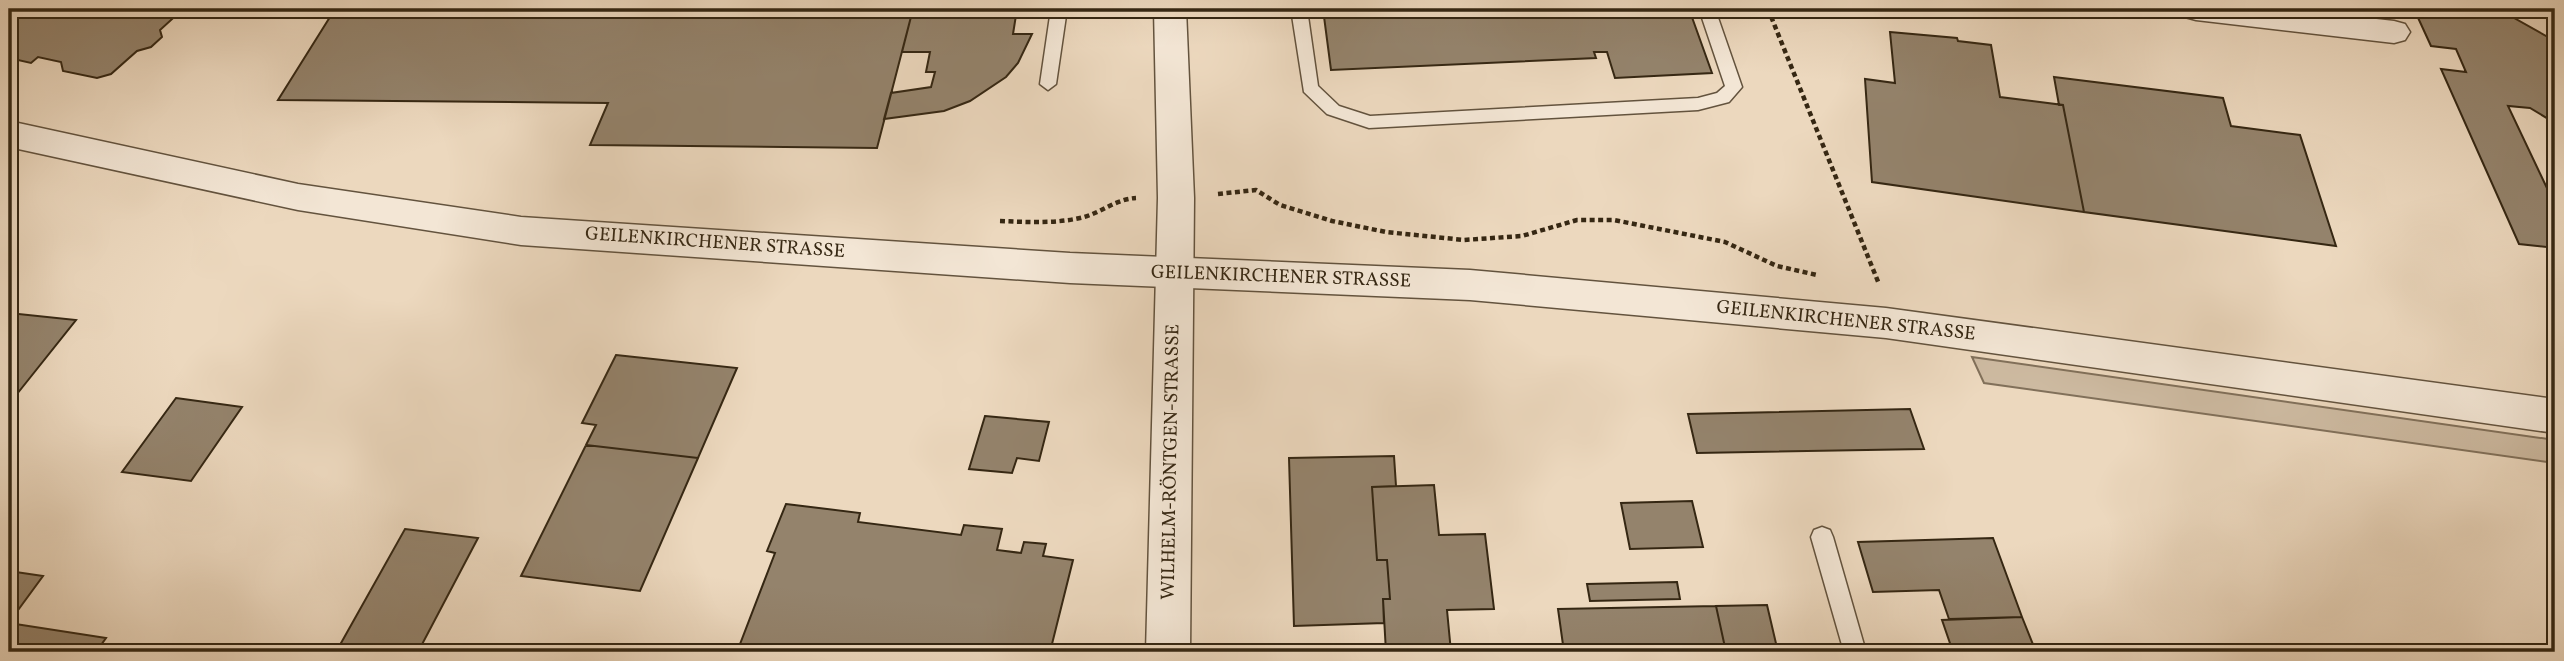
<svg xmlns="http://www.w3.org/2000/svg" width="2564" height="661" viewBox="0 0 2564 661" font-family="Vollkorn,serif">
<rect width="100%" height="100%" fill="#ecd8be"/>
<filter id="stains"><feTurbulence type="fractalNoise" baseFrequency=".00286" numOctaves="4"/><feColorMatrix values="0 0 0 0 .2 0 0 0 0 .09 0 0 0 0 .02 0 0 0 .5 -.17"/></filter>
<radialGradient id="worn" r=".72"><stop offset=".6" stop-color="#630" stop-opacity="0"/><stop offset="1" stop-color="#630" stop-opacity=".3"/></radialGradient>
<path fill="#cdbaa1" stroke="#81705a" stroke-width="2" d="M1972 357 2555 440V463L1984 383Z"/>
<path fill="#94836c" stroke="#352713" stroke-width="2" d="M9 9H183L160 30 162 37 151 47 137 51 111 74 97 78 63 71 61 62 38 57 31 63 9 58Z
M335 9H913L877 148 590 145 608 103 278 100Z
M913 9H1017L1013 34H1032L1018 63 1006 77 970 101 944 111 884 119 891 93 931 87 935 72H926L930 52H902Z
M1323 9H1689L1712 73 1615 78 1607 52H1594L1596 58 1331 70Z
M2414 9H2498L2555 41V123L2530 108 2508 106 2555 205V248L2519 244 2441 69 2466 72 2456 49 2431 46Z
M1890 32 1957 38 1958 41 1991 45 2000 97 2063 105 2084 212 1872 182 1865 79 1895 83Z
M2054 77 2223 98 2231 126 2300 135 2336 246 2084 212 2063 105H2059Z
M9 313 76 320 9 404Z
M616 355 737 368 698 458 586 445 596 425 582 423Z
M176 398 242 407 191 481 122 472Z
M1910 409 1924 449 1697 453 1688 414Z
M985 416 1049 422 1039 461 1017 458 1012 473 969 469Z
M586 445 698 458 640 591 521 576Z
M1394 456 1396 486 1372 487 1377 560H1387L1390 599H1383L1384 623 1294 626 1289 458Z
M1434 485 1439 535 1485 534 1494 609 1447 610 1451 652H1386L1383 599H1390L1387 560H1377L1372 487Z
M1692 501 1703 547 1630 549 1621 503Z
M786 504 860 513 858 522 961 535 964 525 1002 529 997 550 1021 553 1024 542 1046 544 1043 556 1073 560 1050 652H737L775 553 767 551Z
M405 529 478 538 418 652H336Z
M1993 538 2022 617 1949 619 1939 590 1873 592 1858 542Z
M9 571 43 576 10 621H9Z
M1677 582 1680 599 1590 601 1587 584Z
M1767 605 1778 652H1726L1716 606Z
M1716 606 1726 652H1564L1558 609Z
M2022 617 2036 652H1953L1942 620Z
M9 623 106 638 96 652H9Z"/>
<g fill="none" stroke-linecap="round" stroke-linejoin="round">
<g stroke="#63533e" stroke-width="3">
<path id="service" d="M1051 9H1067L1056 84 1048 90 1040 84Z
M1291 9H1307L1318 86 1339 106 1370 116 1698 98 1717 93 1725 86 1699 9H1715L1742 87 1729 102 1698 110 1369 128 1327 114 1304 92Z
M1822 527 1830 530 1833 537 1866 652H1844L1811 537 1814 530Z"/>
</g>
<g stroke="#63533e" stroke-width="3">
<path id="minor" d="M1154 9H1186L1194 198 1190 652H1146L1158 198Z
M2180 9H2288L2394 21 2405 24 2410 32 2405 40 2394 43 2196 20 2185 17Z"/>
</g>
<g stroke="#63533e" stroke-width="3">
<path id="tertiary" d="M9 121 298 184 521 217 1070 253 1470 270 1886 308 2555 399V433L1886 338 1470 300 1070 283 521 245 298 210 9 147Z"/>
</g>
<path stroke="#352713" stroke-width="4.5" stroke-dasharray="5 3.5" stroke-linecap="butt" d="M1768 9 1879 284
M1218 194 1256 190 1280 205 1332 221 1386 232 1464 240 1522 236 1577 220H1614L1725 242 1777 266 1817 275
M1000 221C1028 222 1057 224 1084 217 1102 212 1116 199 1136 198"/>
<use href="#service" fill="#f3e6d5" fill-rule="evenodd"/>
<use href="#minor" fill="#f3e6d5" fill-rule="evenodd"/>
<use href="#tertiary" fill="#f3e6d5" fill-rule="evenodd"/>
</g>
<g text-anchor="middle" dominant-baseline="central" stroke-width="5" stroke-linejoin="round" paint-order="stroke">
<g font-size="19" fill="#352713" stroke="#f3e6d5">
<text transform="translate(715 243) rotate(4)">GEILENKIRCHENER STRASSE</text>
<text transform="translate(1281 277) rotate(2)">GEILENKIRCHENER STRASSE</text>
<text transform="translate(1846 321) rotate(6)">GEILENKIRCHENER STRASSE</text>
<text transform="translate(1171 462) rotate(-89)">WILHELM-RÖNTGEN-STRASSE</text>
</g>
</g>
<rect width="2564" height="661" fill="none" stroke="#ecd8be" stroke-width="35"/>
<rect x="10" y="10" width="2543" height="640" fill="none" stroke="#352713" stroke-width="3.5"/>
<rect x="18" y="18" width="2529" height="626" fill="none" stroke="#352713" stroke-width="2"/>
<rect width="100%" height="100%" filter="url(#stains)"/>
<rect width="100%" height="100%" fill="url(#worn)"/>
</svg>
